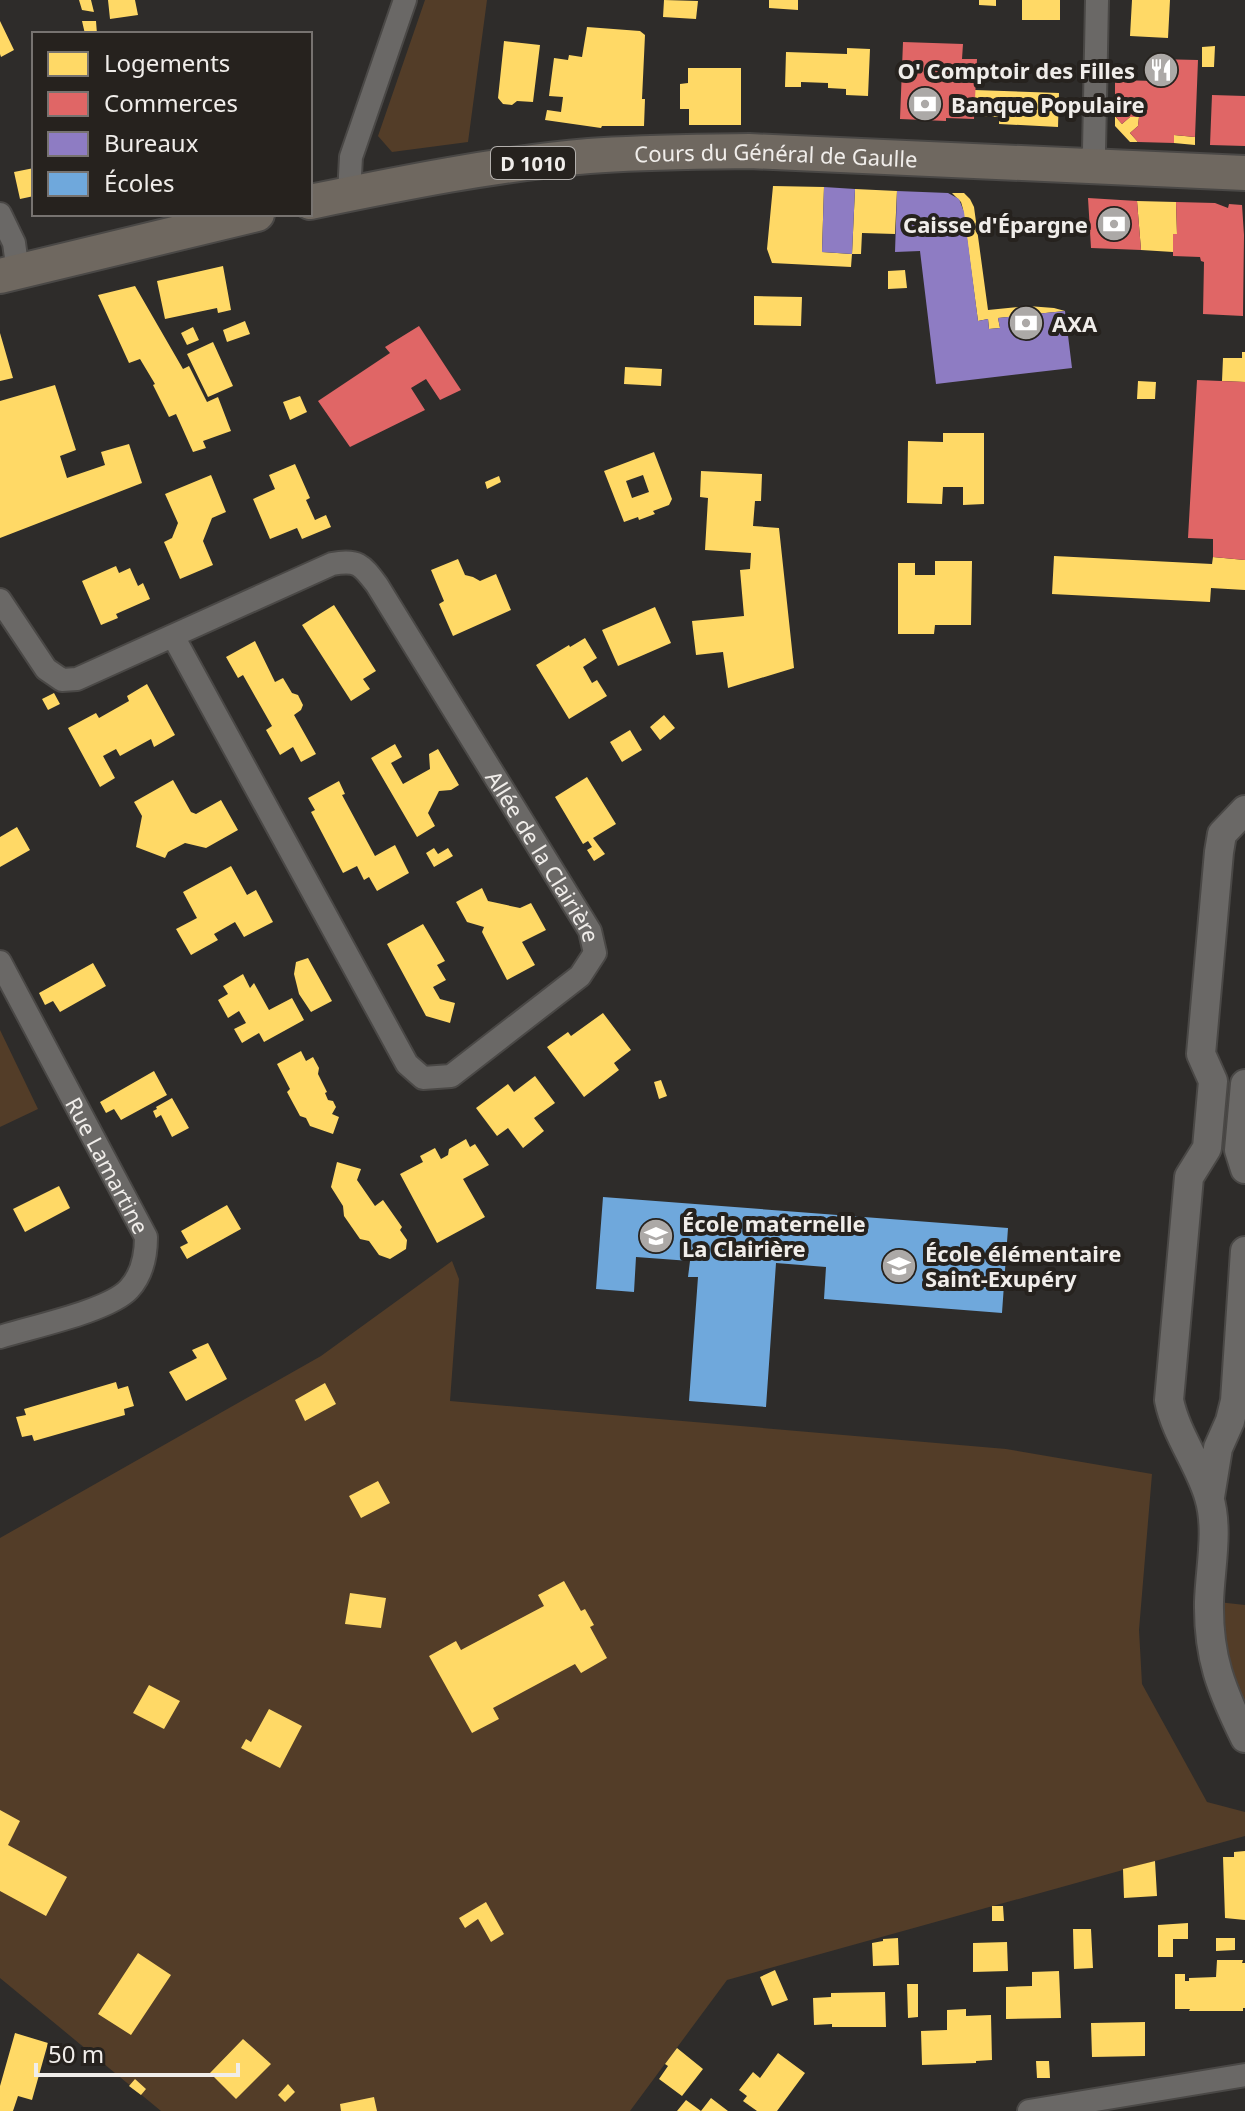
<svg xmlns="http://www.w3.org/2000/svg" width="1245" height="2111" viewBox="0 0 1245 2111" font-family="'Noto Sans',sans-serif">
<rect width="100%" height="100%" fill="#2e2c2a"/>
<path fill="#533d28" d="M425 0H487L468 142 392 152 378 136Z
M0 1030 38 1109 0 1127Z
M452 1261 459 1279 450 1401 1006 1449 1152 1474 1139 1630 1142 1684 1207 1802 1245 1812V1836L727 1980 630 2111H161L0 1978V1538L321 1356Z
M1209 1601 1245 1605V1738Z"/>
<path fill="#ffd966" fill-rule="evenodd" d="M79 0H91L94 12 82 10Z
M108 0H135L138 15 110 19Z
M664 0 698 1 696 19 663 17Z
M769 0H798V10L769 8Z
M979 0H996V6L979 5Z
M1022 0H1060V20H1022Z
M1132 0H1170L1168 38 1130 36Z
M0 21 14 50 1 57 0 54Z
M82 21H96L97 34H85Z
M587 27 640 31 645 35 642 99H645L644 126H602L601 128 545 120 547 110 561 112 563 97 549 96 554 58 568 60 569 55 582 57Z
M504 41 540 45 533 102 517 101 512 105 503 104 498 98Z
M1215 46 1214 67H1202V47Z
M847 48 870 49 868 96 846 95V89L828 88V83L801 82V87H785L786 52 847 54Z
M688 68H741V125H689V109H680V84L688 83Z
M975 90 1059 93 1058 127 999 124V117L974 116Z
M1115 116 1122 124 1130 117H1139L1138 126 1130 133 1138 142H1130L1115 126Z
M1174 135 1195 137V145L1174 143Z
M34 168V196L20 199 14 172Z
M773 186 824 187 822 252 852 254 851 267 772 263 767 249Z
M855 189 897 191 895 234 862 233 861 254H852Z
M952 193H964L970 199 974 207 988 310 1028 306 1054 308 1065 311 998 318 1000 328 989 329 988 319 978 321 963 209 961 202Z
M1137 201 1176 202 1177 234H1173V252L1141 250Z
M223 266 231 310 218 313 217 308 165 319 157 281Z
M905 270 907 288 888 289V271Z
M135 286 183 369 189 366 207 402 218 397 231 431 203 441 206 448 193 452 176 414 169 417 153 385 155 384 140 359 129 363 98 295Z
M754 296 802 297 801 326 754 325Z
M245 321 250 334 227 342 223 330Z
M193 327 199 340 187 345 181 333Z
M0 333 13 378 0 381Z
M213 342 233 386 208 397 187 354Z
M1242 352H1245V382L1222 381 1223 358H1242Z
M625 367 662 369 661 386 624 384Z
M1138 381 1156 382 1155 399H1137Z
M55 385 76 450 60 456 67 478 105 465 101 452 129 444 142 483 0 538V401Z
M300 396 307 412 290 420 283 402Z
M943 433H984V504L963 505V487H943L942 504 907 503 908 441 943 442Z
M654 452 672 499 669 505 653 511 655 514 639 520 638 517 624 522 604 471ZM643 475 649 492 632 498 626 481Z
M295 464 310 498 306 500 315 520 326 515 331 527 302 539 297 528 270 539 253 499 275 489 269 475Z
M701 471 762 474 761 501H755L753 526 779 528 794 668 728 688 723 652 696 655 692 621 744 616 740 570 750 569 751 553 705 550 708 498 700 497Z
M211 475 226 512 212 518 203 541 213 565 180 579 164 542 172 538 178 523 165 494Z
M499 476 501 482 487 489 485 482Z
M1054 556 1212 564 1213 557 1245 560V590L1211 588 1210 602 1052 594Z
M458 559 465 575 473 577 480 581 496 574 511 610 453 636 439 604 444 601 431 570Z
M935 561H972L971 625H935L934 634H898V563H915V575H935Z
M116 566 119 573 130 568 138 586 143 583 150 599 116 614 118 618 101 625 82 581Z
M334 605 376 671 363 679 370 689 351 701 302 625Z
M655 607 671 643 618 666 602 630Z
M585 638 597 658 583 667 592 683 597 680 607 696 569 719 536 665 569 645 570 647Z
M255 641 275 682 283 678 292 693 298 695 303 705 301 710 294 715 316 754 301 762 293 747 280 755 266 730 272 726 256 698 243 675 238 678 226 657Z
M147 684 175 735 154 747 151 739 120 756 116 749 103 756 115 778 100 787 68 728 96 713 99 718 129 701 127 696Z
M54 693 60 704 48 710 42 699Z
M664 715 675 728 660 740 650 727Z
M630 730 642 750 622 762 610 742Z
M395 744 402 757 391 763 403 784 430 769 429 754 438 749 459 785 451 790 439 791 428 813 435 826 417 837 371 758Z
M587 777 616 824 593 838 605 854 594 861 587 850 592 847 588 841 583 844 555 797Z
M173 780 191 812 196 814 221 800 238 830 206 848 185 843 168 852 165 858 136 847 142 816 134 802Z
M339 781 345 794 342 795 375 856 395 845 409 873 377 891 369 877 364 880 357 866 343 873 311 812 315 810 308 798Z
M17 827 30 850 0 867V837Z
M434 848 438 854 448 848 453 856 434 867 426 853Z
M231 866 247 895 256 890 273 922 244 937 235 922 214 934 218 940 191 955 176 929 197 918 183 892Z
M482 888 488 901 520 908 531 903 546 930 522 942 535 965 507 980 482 932 484 927 467 922 456 902Z
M423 924 445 961 437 965 446 980 433 987 440 999 455 1003 450 1023 426 1016 387 944Z
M308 958 332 1001 311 1012 299 994 294 974 296 962Z
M93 963 106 986 60 1012 53 1001 45 1005 39 993Z
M243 974 250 988 254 983 269 1010 292 998 304 1020 264 1042 259 1033 242 1043 234 1029 246 1023 239 1011 228 1018 218 1000 228 994 223 986Z
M603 1013 631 1050 614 1063 619 1070 584 1097 547 1047 568 1032 571 1036Z
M301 1051 306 1061 313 1057 319 1068 318 1074 327 1092 325 1093 328 1100 333 1101 336 1107 332 1114 339 1117 333 1134 310 1126 306 1118 300 1116 287 1092 290 1089 277 1064Z
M154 1071 167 1095 121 1120 114 1109 106 1113 100 1102Z
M535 1076 555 1103 534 1118 544 1131 523 1148 508 1128 497 1136 476 1108 508 1084 514 1092Z
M661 1080 667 1096 659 1099 654 1082Z
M172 1098 189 1128 172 1137 161 1115 156 1118 153 1111 157 1109 156 1107Z
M466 1139 470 1147 475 1144 489 1165 463 1179 485 1217 437 1243 400 1174 423 1162 420 1156 435 1148 441 1159 448 1155 449 1149Z
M337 1162 361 1169 357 1180 375 1206 383 1200 402 1227 400 1230 407 1240 406 1249 390 1259 379 1255 369 1241 360 1239 344 1216 343 1206 331 1187Z
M59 1186 70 1208 25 1232 13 1209Z
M227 1205 241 1229 187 1259 180 1247 188 1243 181 1231Z
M208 1343 227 1379 186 1401 169 1372 197 1358 192 1350Z
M116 1382 118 1389 128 1386 134 1406 124 1409 125 1415 34 1441 32 1435 22 1437 16 1417 26 1415 24 1409Z
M325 1383 336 1404 305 1421 295 1400Z
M378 1481 390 1503 361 1518 349 1496Z
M564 1581 581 1611 585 1609 594 1625 590 1627 607 1658 581 1673 575 1664 493 1708 499 1719 472 1733 429 1656 456 1641 461 1650 544 1606 538 1595Z
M350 1593 386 1598 381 1628 345 1624Z
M149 1685 180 1701 164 1729 133 1713Z
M269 1709 302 1726 280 1768 241 1748 246 1739 251 1742Z
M0 1810 20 1821 8 1845 67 1877 46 1916 0 1891Z
M1245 1851V1920L1225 1918 1223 1857H1234V1852Z
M1155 1861 1157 1896 1124 1898 1123 1869Z
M486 1902 504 1934 491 1942 478 1919 465 1928 459 1918Z
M992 1906H1003L1004 1921H992Z
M1188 1923V1939H1173V1957H1158V1925Z
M1073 1929H1091L1093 1968 1074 1969Z
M898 1938 899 1965 873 1966 872 1943 883 1941V1939Z
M1216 1938H1235V1950L1216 1951Z
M1007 1942 1008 1971 973 1972V1943Z
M138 1953 171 1975 131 2035 98 2014Z
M1217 1960H1243L1242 1963H1245V2008H1243V2011H1189L1190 2009H1175V1974H1185V1981H1189V1978L1216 1977Z
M775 1970 788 2000 772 2006 760 1977Z
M1059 1971 1061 2018 1006 2019V1987L1032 1986V1972Z
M907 1984H918V2017L908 2018Z
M885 1992 886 2027H832V2024L814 2025 813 1998 831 1997V1993Z
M966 2009V2016L991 2015 992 2060 976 2061V2063L922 2065 921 2031 947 2030V2010Z
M1145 2022V2056L1092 2057 1091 2023Z
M15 2033 48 2043 32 2100 18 2096 13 2111H0V2086Z
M243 2039 271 2064 236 2099 210 2073Z
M677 2048 703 2069 682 2096 659 2079 668 2066 665 2064Z
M778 2053 805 2073 777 2111H757L743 2101 747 2096 739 2090 753 2072 760 2078Z
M1036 2061H1049L1050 2078H1037Z
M135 2079 146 2089 141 2095 129 2086Z
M288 2084 295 2092 285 2102 278 2095Z
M374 2097 377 2111H341L340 2104Z
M711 2098 728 2111H677L686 2100 701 2111Z"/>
<path fill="#e06666" d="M903 42 963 44 962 59H977L974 119 946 118V121L900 119Z
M1156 59 1198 60 1195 137 1174 135V143L1138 142 1130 133 1138 126 1139 117H1130L1122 124 1115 116V80L1156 81Z
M1212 95 1245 96V146L1210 145Z
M1088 198 1137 201 1141 250 1091 248Z
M1176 202 1215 203 1228 208 1229 204 1242 205 1244 235 1243 316 1203 314 1204 262 1201 261 1200 257 1173 256V234H1177Z
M419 326 461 390 440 400 426 379 411 388 425 410 350 447 318 401 390 353 385 347Z
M1197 380 1245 382V560L1213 557V539L1188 538Z"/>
<path fill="#8e7cc3" d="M824 187 855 189 852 254 822 252Z
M897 191 948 193 959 199 964 212 978 321 988 319 989 329 1000 328 998 318 1065 311 1072 368 936 384 920 251 895 252Z"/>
<path fill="#6fa8dc" d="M603 1197 1008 1228 1002 1313 824 1299 826 1267 776 1263 766 1407 689 1401 698 1277H688L690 1261 636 1257 634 1292 596 1289Z"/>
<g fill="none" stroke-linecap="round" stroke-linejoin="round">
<g stroke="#4a4846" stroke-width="26">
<g id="minor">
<path d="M1087 167 1094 150 1097 0"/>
<path d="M349 194 351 157 405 0"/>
<path d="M0 214 14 243 18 272"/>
<path id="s1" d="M0 600 46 669 62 680 77 679 332 564C358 559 362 565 377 585L590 931 595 953 580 976 451 1076 423 1078 407 1064 173 636"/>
<path id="s2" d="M0 962 146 1237C146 1255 142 1275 129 1289 109 1311 31 1327 0 1337"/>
<path d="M1029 2111 1245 2075"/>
</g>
</g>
<g stroke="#4a4846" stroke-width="32">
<path id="tertiary" d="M1245 810 1222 834 1219 852 1201 1054 1213 1081 1207 1148 1189 1177 1169 1400C1176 1435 1199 1463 1209 1497 1219 1530 1210 1568 1209 1602 1208 1657 1221 1689 1245 1738
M1245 1084 1239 1150 1245 1169
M1210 1497 1218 1448 1230 1421 1235 1401 1245 1251"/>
</g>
<g stroke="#4a4846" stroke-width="38">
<g id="primary">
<path id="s3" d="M310 202C402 183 496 164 589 156 643 152 696 152 749 151L1245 173"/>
<path d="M0 276 257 214"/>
</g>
</g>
<use href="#minor" stroke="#6a6866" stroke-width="22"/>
<use href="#tertiary" stroke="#6a6866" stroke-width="28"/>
<use href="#primary" stroke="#6f6860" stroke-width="34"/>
</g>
<defs>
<g id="restaurant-disc" transform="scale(1.8)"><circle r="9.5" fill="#aca9a7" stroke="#26221e"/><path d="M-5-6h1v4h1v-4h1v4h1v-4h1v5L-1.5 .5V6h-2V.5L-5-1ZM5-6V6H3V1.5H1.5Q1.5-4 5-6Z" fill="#fff"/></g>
<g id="bank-disc" transform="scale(1.8)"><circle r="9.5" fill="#aca9a7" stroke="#26221e"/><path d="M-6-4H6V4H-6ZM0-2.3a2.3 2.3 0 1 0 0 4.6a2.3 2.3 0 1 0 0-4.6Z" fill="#fff"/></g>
<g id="school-disc" transform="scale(1.8)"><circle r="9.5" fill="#aca9a7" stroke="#26221e"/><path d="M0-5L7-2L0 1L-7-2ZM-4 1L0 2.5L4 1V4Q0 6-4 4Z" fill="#fff"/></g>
</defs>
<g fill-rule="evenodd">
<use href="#restaurant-disc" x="1161" y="70"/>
<use href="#bank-disc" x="925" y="104"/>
<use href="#bank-disc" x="1114" y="224"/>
<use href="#bank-disc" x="1026" y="323"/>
<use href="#school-disc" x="656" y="1236"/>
<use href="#school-disc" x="899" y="1266"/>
</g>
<g text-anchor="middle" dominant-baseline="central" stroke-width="8" stroke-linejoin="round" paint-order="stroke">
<rect fill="#26221e" stroke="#b3b0ad" stroke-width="2" x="491" y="147" width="84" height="32" rx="6"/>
<g font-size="20" font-weight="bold" fill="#f0edea">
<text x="533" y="163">D 1010</text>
</g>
<g font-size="22" font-weight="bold" fill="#f0edea" stroke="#26221e" text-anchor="start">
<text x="1135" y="70" text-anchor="end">O' Comptoir des Filles</text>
<text x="951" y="104">Banque Populaire</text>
<text x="1088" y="224" text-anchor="end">Caisse d'Épargne</text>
<text x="1052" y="323">AXA</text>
<text x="682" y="1223">École maternelle<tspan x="682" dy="25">La Clairière</tspan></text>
<text x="925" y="1253">École élémentaire<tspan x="925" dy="25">Saint-Exupéry</tspan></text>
</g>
<g font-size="22" fill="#f0edea" stroke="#26221e">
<text stroke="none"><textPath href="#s3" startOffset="470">Cours du Général de Gaulle</textPath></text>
<text stroke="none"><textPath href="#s1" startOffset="770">Allée de la Clairière</textPath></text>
<text stroke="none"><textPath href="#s2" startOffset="230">Rue Lamartine</textPath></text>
</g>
</g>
<rect x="32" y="32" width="280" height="184" fill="#26221e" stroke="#777370" stroke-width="2"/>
<rect x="48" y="52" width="40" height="24" fill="#ffd966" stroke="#777370" stroke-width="2"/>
<text x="104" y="72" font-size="24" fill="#f0edea">Logements</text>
<rect x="48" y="92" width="40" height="24" fill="#e06666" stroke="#777370" stroke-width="2"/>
<text x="104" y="112" font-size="24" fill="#f0edea">Commerces</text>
<rect x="48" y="132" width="40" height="24" fill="#8e7cc3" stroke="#777370" stroke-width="2"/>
<text x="104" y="152" font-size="24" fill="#f0edea">Bureaux</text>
<rect x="48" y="172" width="40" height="24" fill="#6fa8dc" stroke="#777370" stroke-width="2"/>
<text x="104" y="192" font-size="24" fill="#f0edea">Écoles</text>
<path d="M36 2063v12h202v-12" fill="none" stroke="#f0edea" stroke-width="4"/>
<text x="48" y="2063" font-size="24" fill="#f0edea" stroke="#26221e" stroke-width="6" paint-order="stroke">50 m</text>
</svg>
